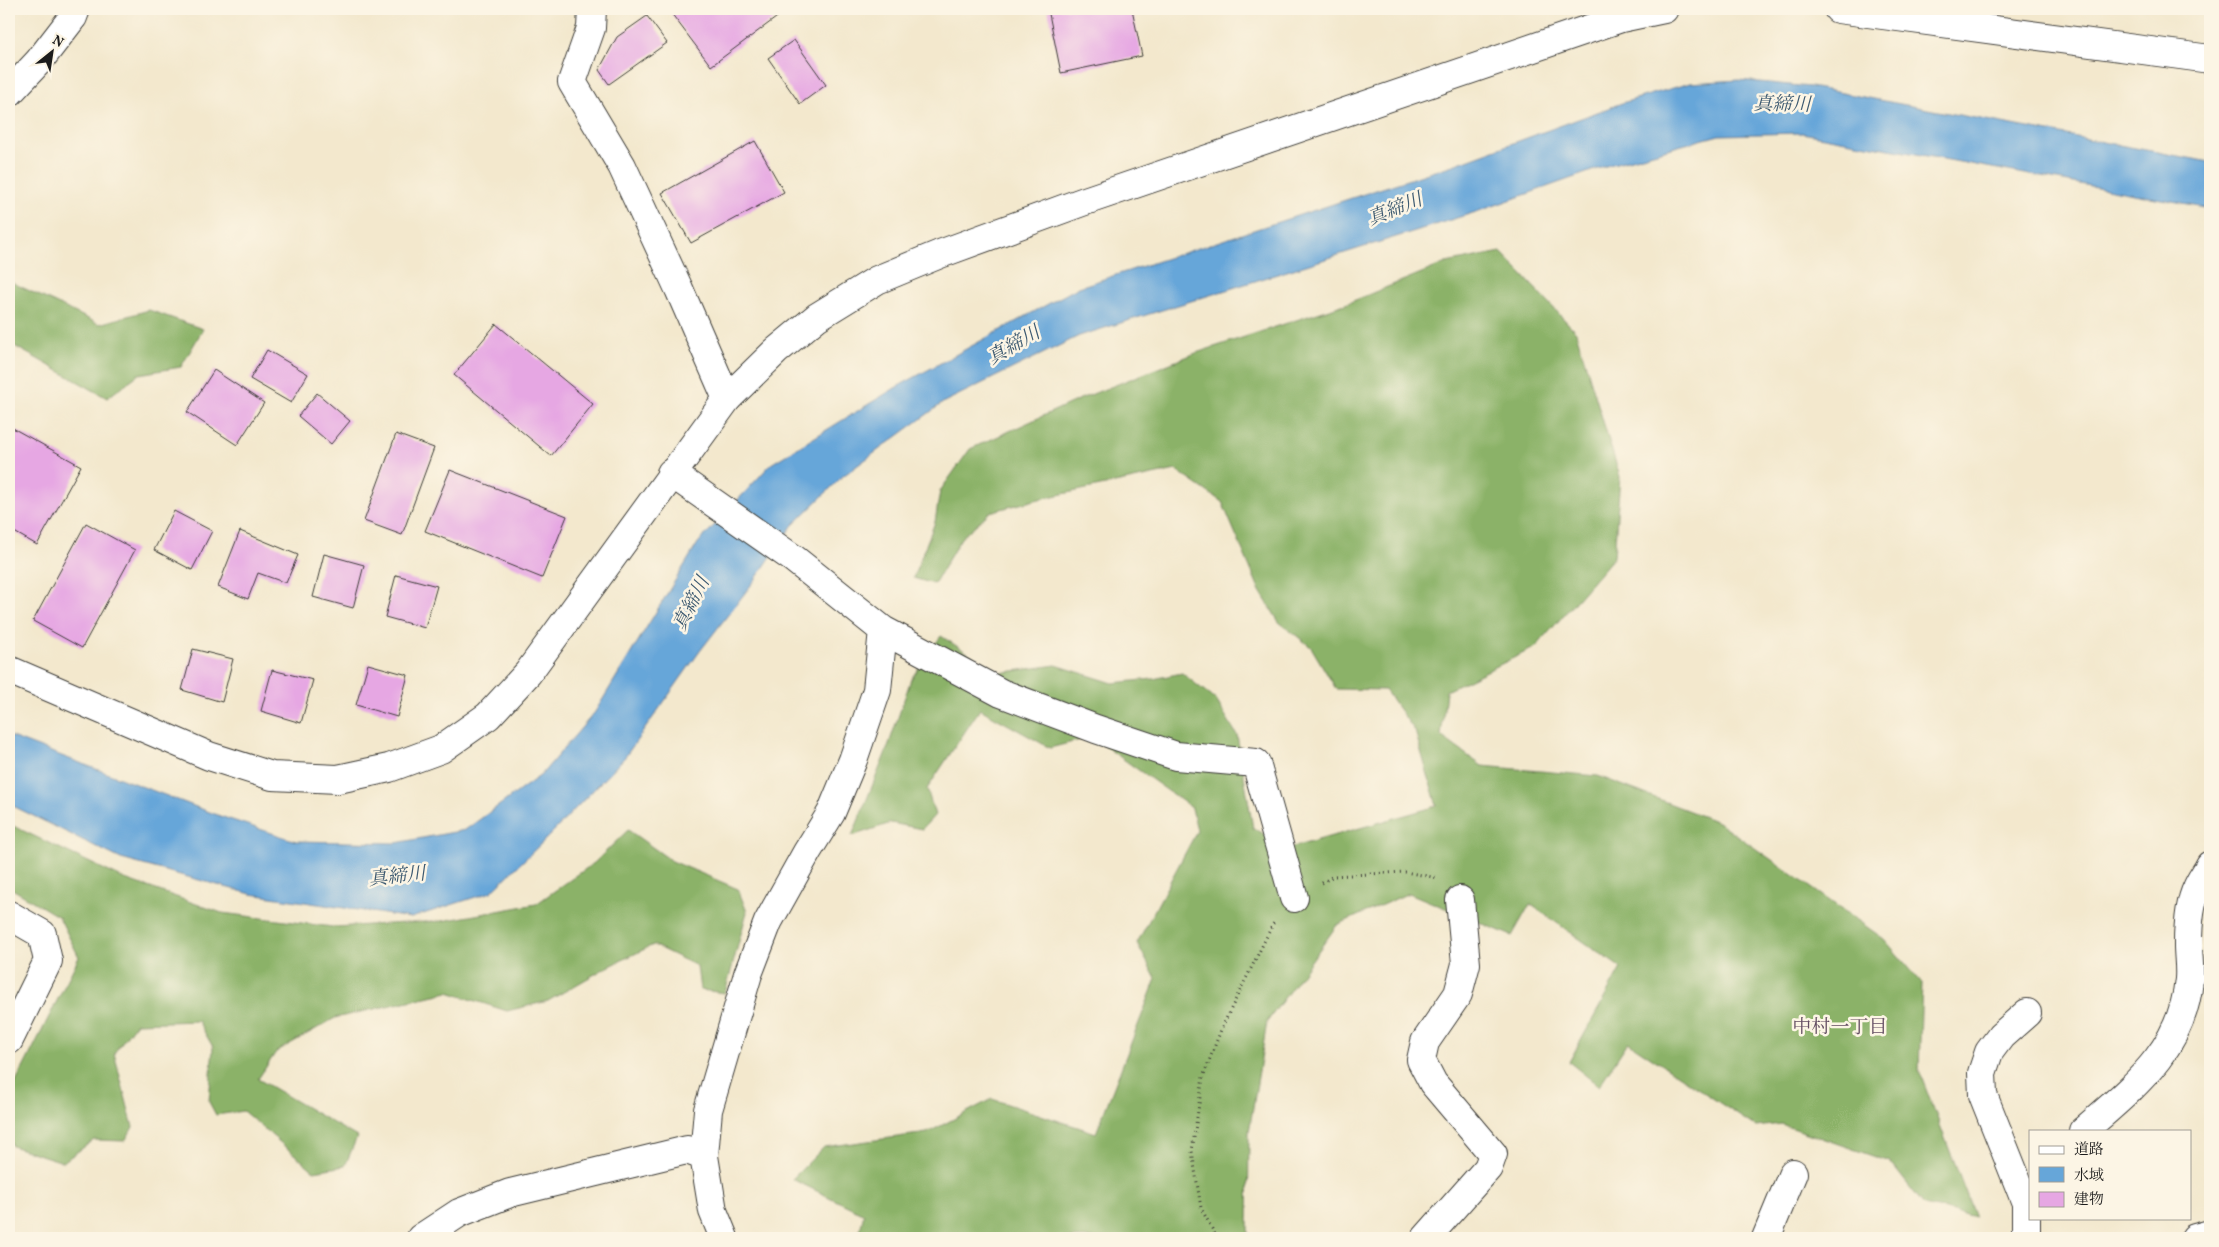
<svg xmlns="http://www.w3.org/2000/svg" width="2219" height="1247" viewBox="0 0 2219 1247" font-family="Vollkorn,'Noto Serif JP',serif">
<rect width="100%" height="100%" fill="#fcf5e5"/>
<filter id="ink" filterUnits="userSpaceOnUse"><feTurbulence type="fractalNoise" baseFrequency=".02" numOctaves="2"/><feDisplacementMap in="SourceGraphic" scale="10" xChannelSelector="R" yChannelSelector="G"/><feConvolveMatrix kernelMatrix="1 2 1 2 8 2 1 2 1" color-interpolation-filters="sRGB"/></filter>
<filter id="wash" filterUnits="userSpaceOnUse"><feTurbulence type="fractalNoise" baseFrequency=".0096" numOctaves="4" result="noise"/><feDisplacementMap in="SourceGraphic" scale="20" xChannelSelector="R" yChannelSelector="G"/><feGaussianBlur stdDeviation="1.12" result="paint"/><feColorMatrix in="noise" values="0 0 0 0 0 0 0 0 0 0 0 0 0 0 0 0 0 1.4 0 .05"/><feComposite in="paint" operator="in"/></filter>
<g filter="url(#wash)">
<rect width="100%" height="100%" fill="#f3e8cd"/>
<path fill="#8bb267" stroke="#546742" d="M1501 252 1576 332 1620 477 1614 557 1536 647 1446 691 1441 736 1482 766 1598 776 1718 822 1884 939 1922 983 1919 1070 1975 1217 1924 1205 1890 1162 1781 1124 1756 1127 1628 1042 1599 1086 1569 1062 1621 968 1530 904 1512 936 1409 893 1337 925 1267 1022 1249 1132 1248 1238H858L864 1214 792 1179 824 1147 927 1133 992 1099 1096 1133 1156 979 1137 943 1197 831 1192 808 1092 737 1050 748 980 709 927 789 935 815 922 829 891 823 852 836 888 747 911 679 941 636 999 673 1056 665 1113 683 1153 679 1182 673 1216 700 1237 735 1253 828 1290 848 1437 806 1415 731 1385 690 1336 689 1311 647 1279 622 1260 591 1222 502 1176 470 1039 499 990 512 961 538 934 584 913 578 935 522 940 491 970 449 1080 399 1196 353 1348 303 1446 263Z
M9 281 99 324 149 310 203 329 181 367 139 374 107 398 9 343Z
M9 824 122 878 222 913 333 927 442 921 536 904 594 863 628 830 672 861 738 889 747 912 725 993 700 990 697 966 653 945 602 970 548 1001 507 1011 448 992 335 1018 276 1052 258 1079 357 1137 345 1166 314 1171 243 1111 216 1115 209 1102 213 1047 198 1021 136 1023 114 1053 133 1127 125 1141 94 1140 63 1162 12 1146 9 1138V1096L79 957 59 917 9 887Z"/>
<path fill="#66a6d9" stroke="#41617a" d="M1739 80 1810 87 2210 162V208L1802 133 1719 135 1609 165 1476 212 1079 336 944 402 843 476 792 526 755 580 700 651 625 757 550 835 491 892 411 918 251 894 121 859 9 804V736L220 816 296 841 396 843 465 830 541 775 595 712 698 543 771 464 895 388 1079 287 1456 164 1622 103 1690 83Z"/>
<g id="blocks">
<path fill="#e6a7e3" d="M668 9H788L711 66Z
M1048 9H1132L1142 56 1061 73Z
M647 16 667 43 609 84 599 70 617 37Z
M794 40 826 85 800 104 768 58Z
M755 141 784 192 691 243 662 193Z
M496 324 593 404 551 456 454 375Z
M267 350 308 374 291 403 250 379Z
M214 370 264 403 237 445 187 412Z
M317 393 350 421 331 444 298 416Z
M9 426 81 466 37 545 9 529Z
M396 434 434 448 402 535 364 521Z
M450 470 567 516 542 578 425 531Z
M174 511 212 531 192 570 154 550Z
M86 523 135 550 82 648 33 621Z
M240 531 298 555 286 583 258 573 248 599 218 587Z
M324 554 364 565 353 608 313 597Z
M396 575 437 586 425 628 385 617Z
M193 649 233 659 222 702 182 690Z
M368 664 408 675 397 717 356 705Z
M272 670 313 680 301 723 261 711Z"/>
</g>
</g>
<g filter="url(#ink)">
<use href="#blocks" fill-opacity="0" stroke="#3c3b37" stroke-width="1"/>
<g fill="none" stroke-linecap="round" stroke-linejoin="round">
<g stroke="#3c3b37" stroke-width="30">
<path id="minor" d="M592 9 591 28 572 82 622 166 679 289 727 399
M9 93 39 61 73 17 76 9
M671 473 794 559 883 630 1001 693 1096 729 1176 756 1256 763 1294 898
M9 915 42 934 48 961 9 1040
M2083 1131C2133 1087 2183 1050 2189 979 2190 967 2188 956 2188 945 2188 928 2189 904 2197 888 2200 880 2206 873 2210 865
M421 1238 459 1213 510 1193 687 1150 704 1156
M724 1238 713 1211 704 1156 708 1110 748 974 768 922 807 852 831 813 853 760 877 690 883 630
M1426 1238 1488 1168 1493 1154 1433 1083 1421 1060 1425 1042 1458 994 1466 964 1460 900
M1766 1238 1793 1173
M2026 1238V1203L1983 1095 1982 1073 1989 1052 2001 1036 2027 1013
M2195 1238 2210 1234"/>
</g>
<g stroke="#3c3b37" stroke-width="30">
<path id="tertiary" d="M1838 9 2210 59
M9 670 209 756 272 776 338 779 389 768 441 749 488 716 528 673 727 399 776 351 817 317 877 280 940 254 1082 202 1621 18 1664 9"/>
</g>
<path stroke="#3c3b37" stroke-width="3" stroke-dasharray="1 4" stroke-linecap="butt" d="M1322 883 1333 876 1405 872 1438 878
M1217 1238 1201 1208 1192 1151 1203 1077 1222 1027 1274 922"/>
<use href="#minor" stroke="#fff" stroke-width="28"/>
<use href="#tertiary" stroke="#fff" stroke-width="28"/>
</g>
</g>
<g text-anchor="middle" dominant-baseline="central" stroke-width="5" stroke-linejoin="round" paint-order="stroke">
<g font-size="19" font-style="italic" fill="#3d5a71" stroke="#fcf5e5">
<text transform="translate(1782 105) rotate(1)">真締川</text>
<text transform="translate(1395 210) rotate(-22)">真締川</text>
<text transform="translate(1014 346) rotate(-30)">真締川</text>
<text transform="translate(692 604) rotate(-63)">真締川</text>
<text transform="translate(397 877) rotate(-6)">真締川</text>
</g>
<g font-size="19" fill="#634d62" stroke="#fcf5e5">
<text x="1840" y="1028">中村一丁目</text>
</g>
</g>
<rect width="2219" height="1247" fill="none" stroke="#fcf5e5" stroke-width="30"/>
<rect x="2029" y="1130" width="162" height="90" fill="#fcf5e5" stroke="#a29e95"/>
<rect x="2039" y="1146" width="25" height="8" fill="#ffffff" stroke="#a29e95"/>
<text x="2074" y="1154" font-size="15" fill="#1c1c1c">道路</text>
<rect x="2039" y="1167" width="25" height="15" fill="#66a6d9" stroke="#a29e95"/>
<text x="2074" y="1180" font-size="15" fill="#1c1c1c">水域</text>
<rect x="2039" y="1192" width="25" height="15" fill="#e6a7e3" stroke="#a29e95"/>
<text x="2074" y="1204" font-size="15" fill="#1c1c1c">建物</text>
<g transform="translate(52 52) rotate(30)" stroke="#fcf5e5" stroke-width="4" paint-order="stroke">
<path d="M0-4L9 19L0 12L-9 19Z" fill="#1c1c1c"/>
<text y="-8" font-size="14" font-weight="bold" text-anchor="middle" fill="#1c1c1c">N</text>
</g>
</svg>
